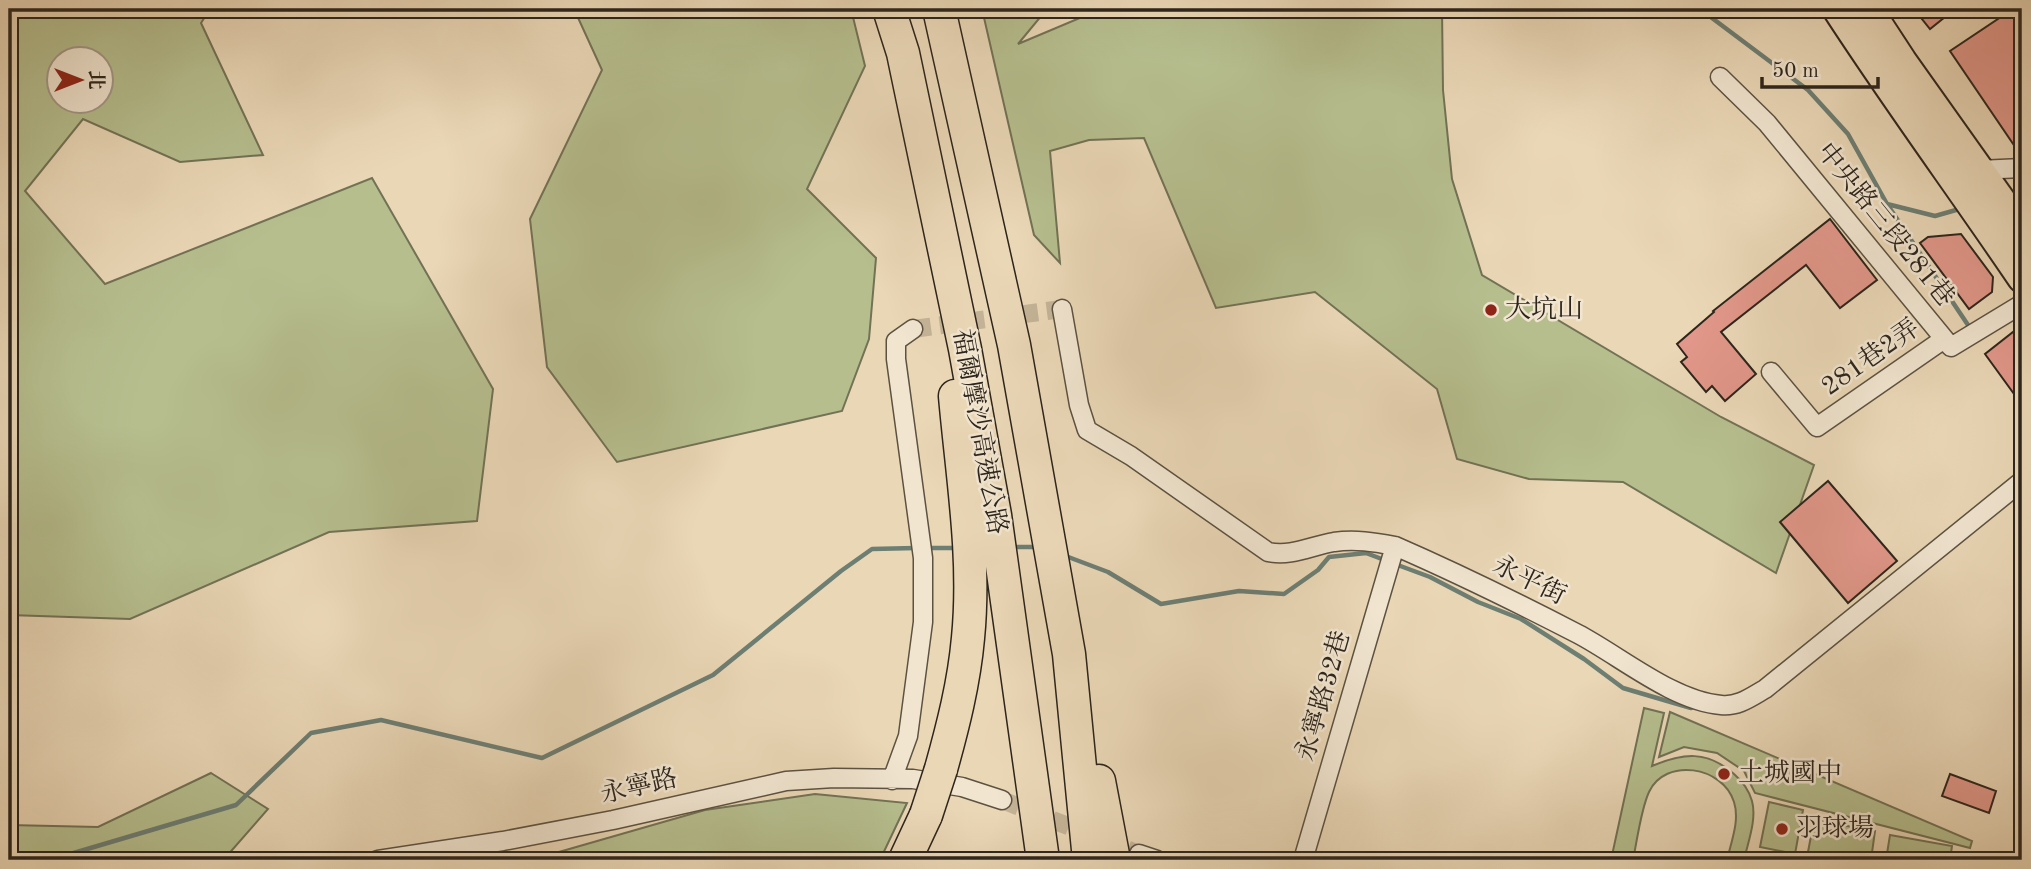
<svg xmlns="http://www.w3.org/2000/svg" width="2031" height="869" viewBox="0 0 2031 869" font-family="'Old Standard TT','Noto Serif TC',serif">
<rect width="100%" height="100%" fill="#ead7b6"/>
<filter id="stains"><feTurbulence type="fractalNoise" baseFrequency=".00286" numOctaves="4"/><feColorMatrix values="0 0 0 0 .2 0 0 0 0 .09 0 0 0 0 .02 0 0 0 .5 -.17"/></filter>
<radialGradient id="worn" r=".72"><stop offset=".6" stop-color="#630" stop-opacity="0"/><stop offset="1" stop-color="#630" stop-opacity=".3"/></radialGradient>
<path fill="#b6be8e" stroke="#727255" stroke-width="2" fill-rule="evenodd" d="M9 9H210L201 23 263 155 180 162 83 119 25 191 105 284 372 178 493 389 477 521 329 532 130 619 9 615ZM60 60H102V102H60Z
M574 9H851L865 66 807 189 876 258 869 339 842 411 617 462 547 367 530 219 602 70Z
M982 9H1047L1018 44 1101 9H1442L1443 90 1452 179 1482 275 1721 417 1814 465 1776 573 1623 482 1529 479 1457 459 1437 389 1315 292 1216 308 1144 138 1089 140 1050 151 1060 263 1034 235Z
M1644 708 1664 713 1652 766C1683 753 1707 750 1734 774 1742 781 1749 790 1752 801 1757 819 1748 842 1744 860H1727C1731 842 1740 821 1734 802 1723 766 1665 757 1649 792 1641 809 1637 841 1633 860H1611Z
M1670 712 1972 841 1970 848 1755 793 1744 771 1717 753 1684 747 1659 757Z
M211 773 268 809 226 857 9 860V825L98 827Z
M815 794 907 803 880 860H531L705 810Z
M1769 802 1803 810 1795 854 1760 847Z
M1814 820 1875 831 1871 860 1808 852Z
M1890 835 1952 846 1950 860H1886Z"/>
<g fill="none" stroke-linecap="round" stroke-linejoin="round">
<path stroke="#6d7e73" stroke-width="4.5" d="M1700 9 1808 90 1848 134 1887 204 1935 216 1963 208
M2009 196 2022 194
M1887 204 1970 328
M1012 547H1039
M925 548H958
M1063 555 1108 572 1161 604 1239 591 1284 594 1318 570 1329 557 1366 553 1387 561
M1395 564 1430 577 1478 602 1521 619 1584 659 1623 688 1691 708
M50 860 236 805 311 733 381 720 542 758 713 675 841 571 872 549 916 548"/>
</g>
<path fill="#e19789" stroke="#2d251c" stroke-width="2" d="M1914 9H1955L1930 29Z
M2013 9 2022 22V157L1950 51Z
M1830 219 1877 280 1840 308 1806 265 1721 332 1756 374 1725 401 1712 386 1706 392 1681 362 1687 357 1677 344 1714 312 1713 311Z
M1961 234 1993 277 1992 292 1969 309 1920 243 1928 237Z
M2013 332 2022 345V405L1985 354Z
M1828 481 1897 561 1848 603 1780 522Z
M1950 774 1996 791 1989 813 1942 796Z"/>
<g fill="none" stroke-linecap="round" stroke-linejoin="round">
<path stroke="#c4b397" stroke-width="18" stroke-dasharray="18 9" stroke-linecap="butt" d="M913 329 1062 309
M1002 800 1139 854"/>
<g stroke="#5c5242" stroke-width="21">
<path id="street" d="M1720 77 1767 123 1951 347 2022 304
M1979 170 2022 168
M1062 309 1079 405 1087 430 1131 456 1268 552C1291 557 1311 546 1334 542 1355 539 1374 542 1395 546 1457 573 1518 603 1578 634 1620 656 1673 701 1721 705 1738 707 1751 697 1765 689L2022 481
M1771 372 1817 427 1944 339
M892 780 908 736 923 622V558L896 359V341L913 329
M1139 854 1157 860
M378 860 503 841 613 820 786 781 834 778 913 779 962 787 1002 800
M1303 860 1395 546"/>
</g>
<g stroke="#2d251c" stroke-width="32">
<path id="primary" d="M1837 9C1896 100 1961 188 2022 278
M1868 9 1902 61 2022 230"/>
</g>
<g stroke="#2d251c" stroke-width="35">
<path id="highway" d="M889 9 903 53 965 349 995 515 1043 860
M939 9 1014 345 1069 654 1089 860
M941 769C953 726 964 683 968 638 976 557 962 476 955 396
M1099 781 1114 860
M905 860 926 815"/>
</g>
<use href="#street" stroke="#f1e5d0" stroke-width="18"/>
<use href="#primary" stroke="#ead7b6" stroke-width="28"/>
<use href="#highway" stroke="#ead7b6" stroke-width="32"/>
<g stroke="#2d251c" stroke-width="35" stroke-linecap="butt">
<path id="highway-bridge" d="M926 815 941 769"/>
</g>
<use href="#highway-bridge" stroke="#ead7b6" stroke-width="32"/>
</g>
<g fill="#8f2418" stroke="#f1e5d0" stroke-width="2.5">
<circle cx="1491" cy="310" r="7"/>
<circle cx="1724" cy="774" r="7"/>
<circle cx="1782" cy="829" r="7"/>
</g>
<g text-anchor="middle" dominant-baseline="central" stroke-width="5" stroke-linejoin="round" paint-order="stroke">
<g font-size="26" fill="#2d251c" stroke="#f1e5d0">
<text transform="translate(1885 225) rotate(51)">中央路三段281巷</text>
<text transform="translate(1871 358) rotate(-35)">281巷2弄</text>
<text transform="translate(979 432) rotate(80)">福爾摩沙高速公路</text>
<text transform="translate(1529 581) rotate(26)">永平街</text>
<text transform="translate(1324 696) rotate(-74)">永寧路32巷</text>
<text transform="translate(639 787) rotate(-13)">永寧路</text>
</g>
<g font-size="26" fill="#2d251c" stroke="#f1e5d0" text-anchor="start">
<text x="1505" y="310">大坑山</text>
<text x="1738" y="774">土城國中</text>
<text x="1796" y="829">羽球場</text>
</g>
</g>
<rect width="2031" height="869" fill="none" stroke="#ead7b6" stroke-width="35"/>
<rect x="10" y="10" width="2010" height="848" fill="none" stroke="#2d251c" stroke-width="3.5"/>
<rect x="18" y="18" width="1996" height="834" fill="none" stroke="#2d251c" stroke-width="2"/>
<g transform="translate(80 80) rotate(90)"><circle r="33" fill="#f1e5d0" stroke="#a39888" stroke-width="2"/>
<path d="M0-5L12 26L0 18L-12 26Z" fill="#8f2418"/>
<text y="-10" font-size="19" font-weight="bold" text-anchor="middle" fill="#2d251c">北</text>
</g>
<path d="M1762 77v10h116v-10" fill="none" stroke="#2d251c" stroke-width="3.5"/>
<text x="1772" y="77" font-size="21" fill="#2d251c" stroke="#f1e5d0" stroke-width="5" paint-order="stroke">50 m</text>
<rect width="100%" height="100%" filter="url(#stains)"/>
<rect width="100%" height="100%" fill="url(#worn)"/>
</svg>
